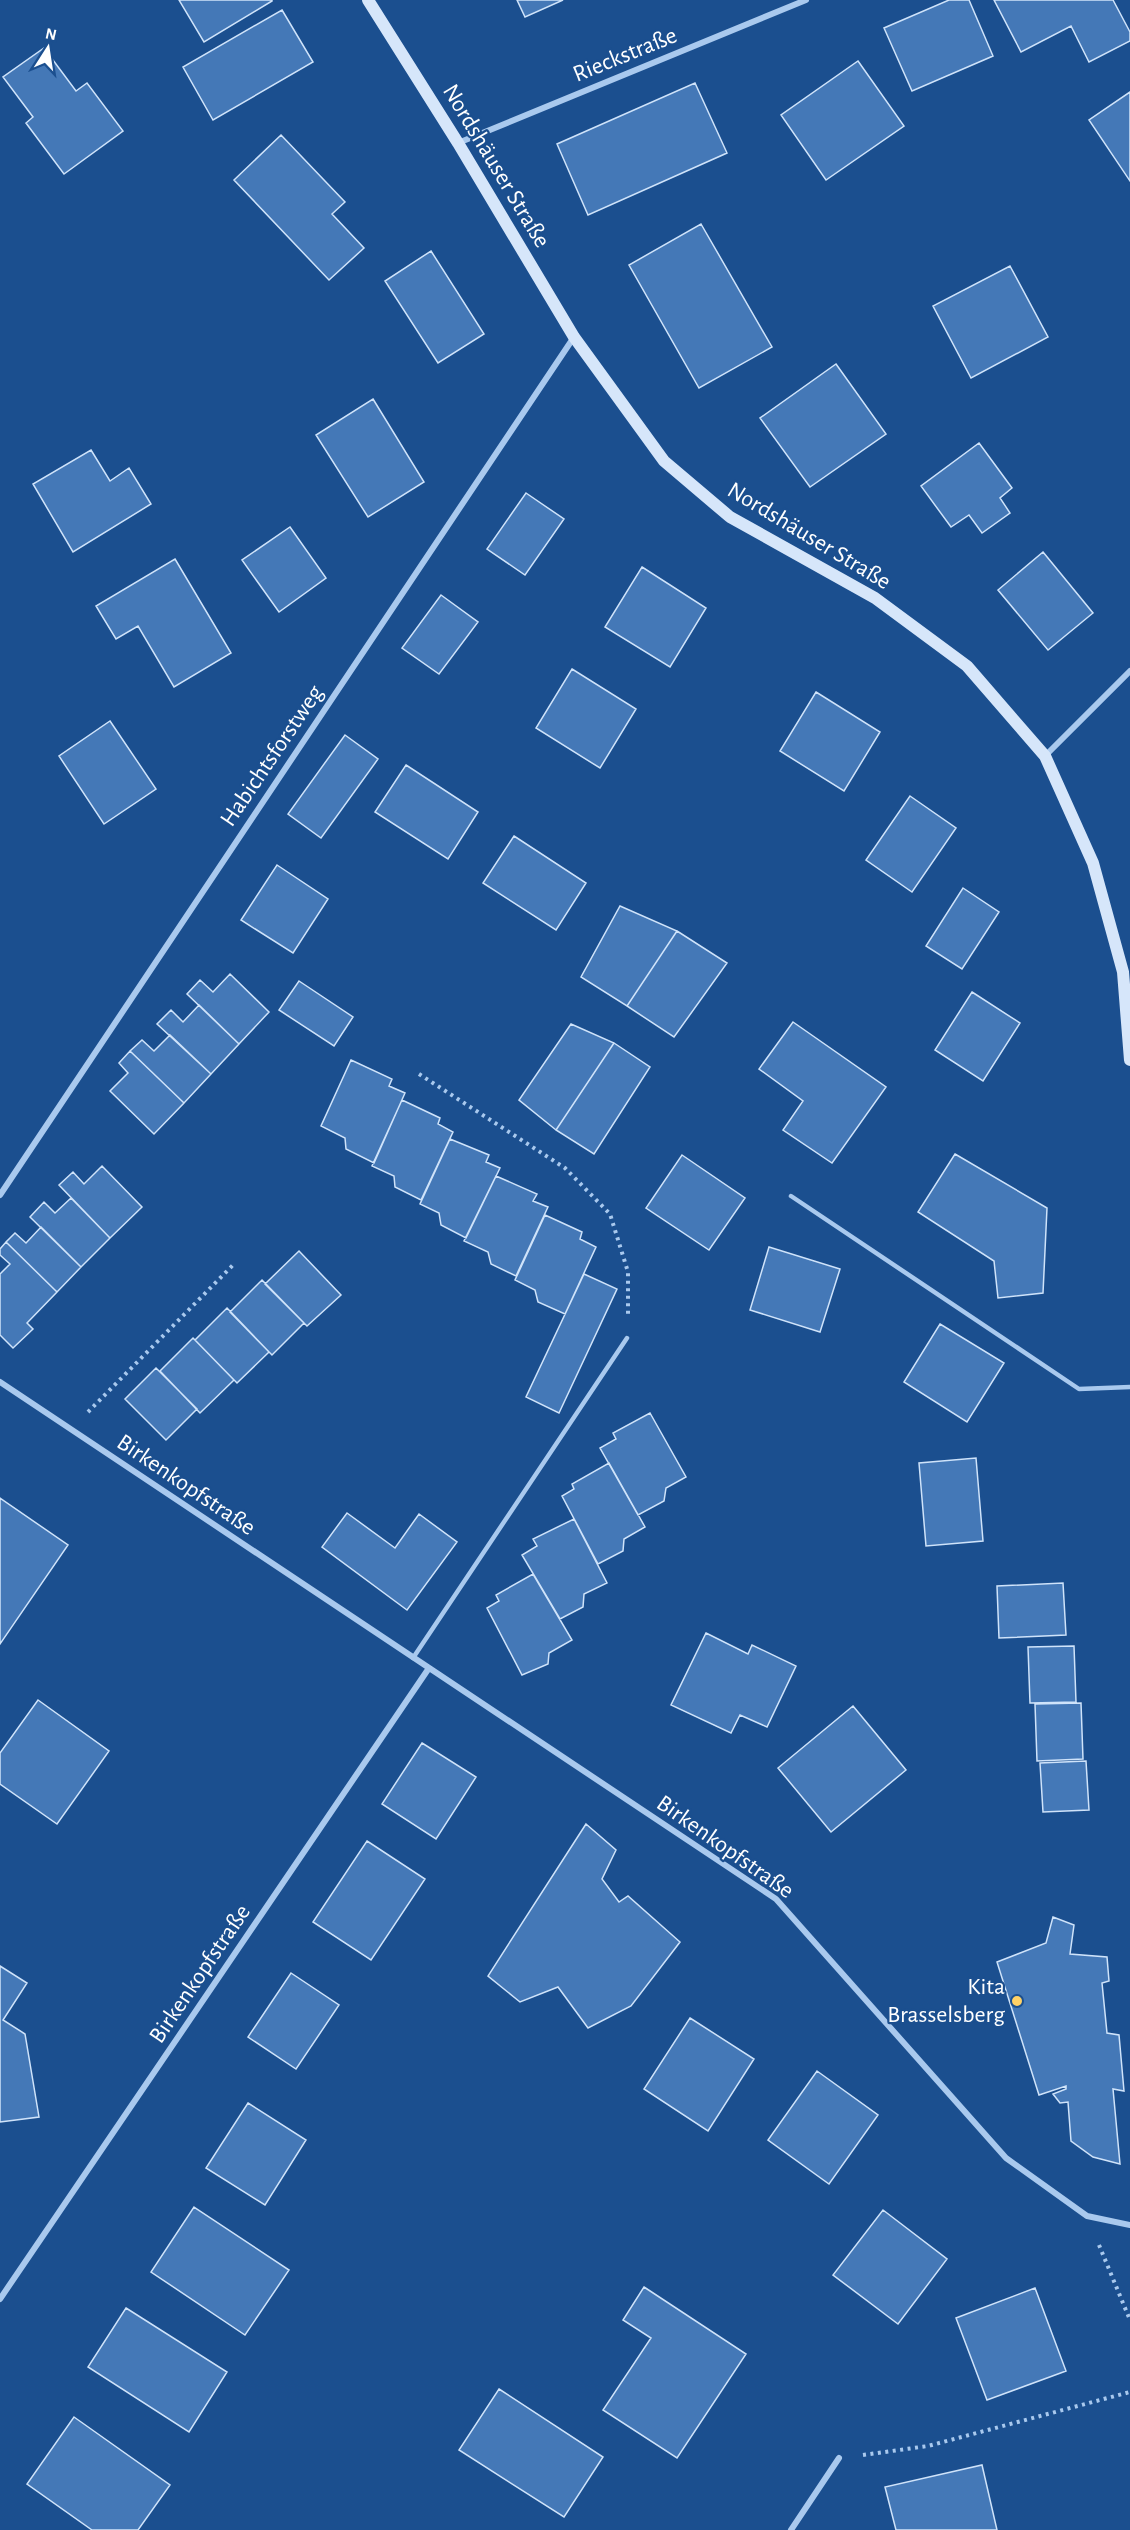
<svg xmlns="http://www.w3.org/2000/svg" width="1130" height="2530" viewBox="0 0 1130 2530" font-family="'Alegreya Sans',sans-serif">
<rect width="100%" height="100%" fill="#1b4f8f"/>
<path fill="#4478b7" stroke="#cfe3fa" stroke-width="1.5" d="M179 0H272V1L204 42Z
M517 0H563L525 17Z
M949 0H969L993 56 912 91 884 28Z
M994 0H1113L1130 32V41L1089 62 1071 26 1021 52Z
M282 10 313 62 213 120 183 67Z
M44 48 76 91 87 83 123 131 64 174 26 123 33 117 3 77Z
M858 61 904 126 826 180 781 115Z
M695 83 727 153 588 215 557 144Z
M1130 92V181L1089 120Z
M281 135 345 202 332 214 364 248 329 280 234 180Z
M701 224 772 347 699 388 629 265Z
M431 251 484 334 438 363 385 281Z
M1010 266 1048 337 971 378 933 306Z
M836 364 886 434 810 487 760 418Z
M373 399 424 482 368 517 316 435Z
M979 443 1012 488 1000 498 1010 513 982 533 969 515 951 527 921 486Z
M91 450 110 481 129 468 151 504 73 552 33 484Z
M526 493 564 519 525 575 487 549Z
M290 527 326 578 279 612 242 560Z
M1043 552 1093 613 1048 650 998 590Z
M175 559 231 653 174 687 138 626 116 639 96 606Z
M642 567 706 608 670 667 605 627Z
M441 595 478 622 439 674 402 648Z
M572 669 636 709 600 768 536 728Z
M816 692 880 732 844 791 780 751Z
M110 721 156 789 104 824 59 756Z
M345 735 378 759 321 838 288 814Z
M406 765 478 812 448 859 375 812Z
M910 796 956 828 912 892 866 860Z
M514 836 586 883 556 930 483 883Z
M277 865 328 899 293 953 241 920Z
M963 888 999 912 962 969 926 946Z
M620 906 677 931 627 1006 581 977Z
M677 931 727 963 674 1037 627 1006Z
M230 974 269 1012 239 1044 187 994 200 980 213 992Z
M299 981 353 1017 334 1046 279 1010Z
M972 992 1020 1023 983 1081 935 1050Z
M199 1005 239 1044 211 1074 157 1024 171 1010 183 1022Z
M793 1022 886 1087 832 1163 783 1130 803 1101 759 1069Z
M571 1024 614 1043 556 1130 519 1100Z
M170 1035 211 1074 184 1103 130 1051 142 1040 154 1051Z
M614 1043 650 1067 594 1154 556 1130Z
M130 1051 184 1103 154 1134 110 1091 128 1073 119 1063Z
M351 1060 392 1079 389 1086 405 1093 374 1163 346 1149 345 1138 321 1126Z
M402 1100 440 1118 438 1124 453 1132 421 1200 395 1187 394 1176 372 1166Z
M450 1139 489 1155 486 1162 500 1168 466 1238 441 1225 439 1213 420 1204Z
M955 1154 1047 1208 1043 1293 998 1298 994 1261 918 1212Z
M682 1155 745 1198 709 1250 646 1208Z
M102 1166 142 1207 110 1238 59 1185 73 1172 84 1184Z
M496 1176 537 1194 533 1201 548 1207 516 1276 491 1264 488 1252 464 1241Z
M71 1198 110 1238 81 1267 30 1217 44 1202 55 1213Z
M545 1215 582 1232 580 1239 596 1247 565 1314 538 1302 535 1290 515 1280Z
M41 1227 81 1267 57 1292 6 1242 15 1233 26 1243Z
M6 1242 57 1292 27 1323 33 1329 13 1348 0 1335V1274L10 1264 0 1255V1249Z
M769 1247 840 1269 820 1332 750 1310Z
M299 1251 341 1295 307 1326 265 1284Z
M584 1274 617 1289 559 1413 526 1397Z
M262 1280 304 1323 272 1355 230 1312Z
M227 1308 269 1352 237 1383 195 1340Z
M940 1324 1004 1363 967 1422 904 1382Z
M193 1338 234 1380 200 1413 160 1371Z
M156 1368 197 1409 166 1440 125 1399Z
M650 1413 686 1477 666 1488 664 1501 638 1515 600 1448 616 1439 613 1433Z
M976 1458 983 1541 926 1546 919 1463Z
M609 1463 645 1527 624 1539 623 1551 598 1564 562 1496 574 1489 572 1484Z
M0 1498 68 1545 0 1644Z
M347 1513 395 1548 419 1514 457 1542 407 1610 322 1547Z
M574 1519 607 1583 584 1594 583 1607 560 1619 522 1555 537 1546 533 1539Z
M533 1574 572 1640 549 1653 548 1664 522 1675 487 1608 499 1601 496 1595Z
M1063 1583 1066 1635 999 1638 997 1586Z
M706 1633 748 1654 752 1645 796 1666 767 1727 740 1715 731 1733 671 1705Z
M1074 1646 1076 1702 1030 1703 1028 1647Z
M38 1700 109 1751 57 1824 0 1784V1753Z
M1081 1703 1083 1759 1037 1761 1035 1704Z
M853 1706 906 1770 831 1832 778 1768Z
M422 1743 476 1777 436 1839 382 1804Z
M1086 1761 1089 1810 1043 1812 1040 1763Z
M586 1824 616 1850 602 1879 619 1902 628 1896 680 1942 631 2006 588 2028 558 1987 520 2002 488 1976Z
M367 1841 425 1879 371 1960 313 1922Z
M1053 1917 1074 1925 1070 1954 1107 1957 1109 1981 1102 1983 1107 2033 1119 2035 1124 2091 1113 2089 1120 2164 1093 2157 1071 2141 1068 2102 1060 2103 1053 2094 1066 2089V2086L1039 2095 997 1962 1046 1943Z
M0 1966 27 1983 3 2020 25 2034 39 2117 0 2122Z
M291 1973 339 2005 296 2069 248 2037Z
M690 2018 754 2059 708 2131 644 2089Z
M817 2071 878 2115 829 2184 768 2140Z
M248 2103 306 2140 265 2205 206 2168Z
M194 2207 289 2270 245 2335 151 2272Z
M883 2210 947 2259 898 2324 833 2275Z
M644 2287 746 2354 677 2458 603 2410 651 2338 623 2320Z
M1035 2288 1066 2371 987 2400 956 2318Z
M126 2308 227 2372 189 2432 88 2367Z
M499 2389 603 2457 564 2517 459 2450Z
M74 2417 170 2485 138 2530H92L27 2484Z
M982 2465 997 2530H896L885 2487Z"/>
<g fill="none" stroke-linecap="round" stroke-linejoin="round">
<path stroke="#a9c9ee" stroke-width="4" stroke-dasharray="3 4.5" stroke-linecap="butt" d="M419 1074 565 1168 610 1214 628 1272V1316
M88 1412 233 1265
M1099 2245 1130 2320
M863 2455 928 2446 1130 2392"/>
<path stroke="#a9c9ee" stroke-width="4.5" d="M791 1196 1079 1389 1130 1387
M413 1658 627 1338"/>
<path stroke="#a9c9ee" stroke-width="6" d="M458 143 806 0
M1045 756 1130 671
M0 1195 574 337
M0 1382 776 1899 1006 2158 1087 2216 1130 2225
M0 2299 429 1668
M791 2530 839 2458"/>
<path stroke="#d6e6fa" stroke-width="12" d="M368 0 458 143 574 337 664 461 730 517 875 598 967 666 1045 756 1093 863 1123 972 1130 1060"/>
</g>
<circle fill="#ffd166" stroke="#1b4f8f" stroke-width="2" cx="1017" cy="2001" r="6"/>
<g text-anchor="middle" dominant-baseline="central" stroke-width="4.5" stroke-linejoin="round" paint-order="stroke">
<g font-size="24" fill="#fff" stroke="#1b4f8f">
<text transform="translate(625 55) rotate(-22)">Rieckstraße</text>
<text transform="translate(496 166) rotate(59)">Nordshäuser Straße</text>
<text transform="translate(809 536) rotate(31)">Nordshäuser Straße</text>
<text transform="translate(272 756) rotate(-56)">Habichtsforstweg</text>
<text transform="translate(186 1485) rotate(34)">Birkenkopfstraße</text>
<text transform="translate(725 1847) rotate(35)">Birkenkopfstraße</text>
<text transform="translate(200 1974) rotate(-56)">Birkenkopfstraße</text>
</g>
<g font-size="24" fill="#fff" stroke="#1b4f8f" text-anchor="end">
<text x="1005" y="1987">Kita<tspan x="1005" dy="28">Brasselsberg</tspan></text>
</g>
</g>
<g transform="translate(48 48) rotate(12)" stroke="#1b4f8f" stroke-width="4.5" paint-order="stroke">
<path d="M0-4.5L10 22L0 15L-10 22Z" fill="#ffffff"/>
<text y="-9" font-size="16" font-weight="bold" text-anchor="middle" fill="#ffffff">N</text>
</g>
</svg>
